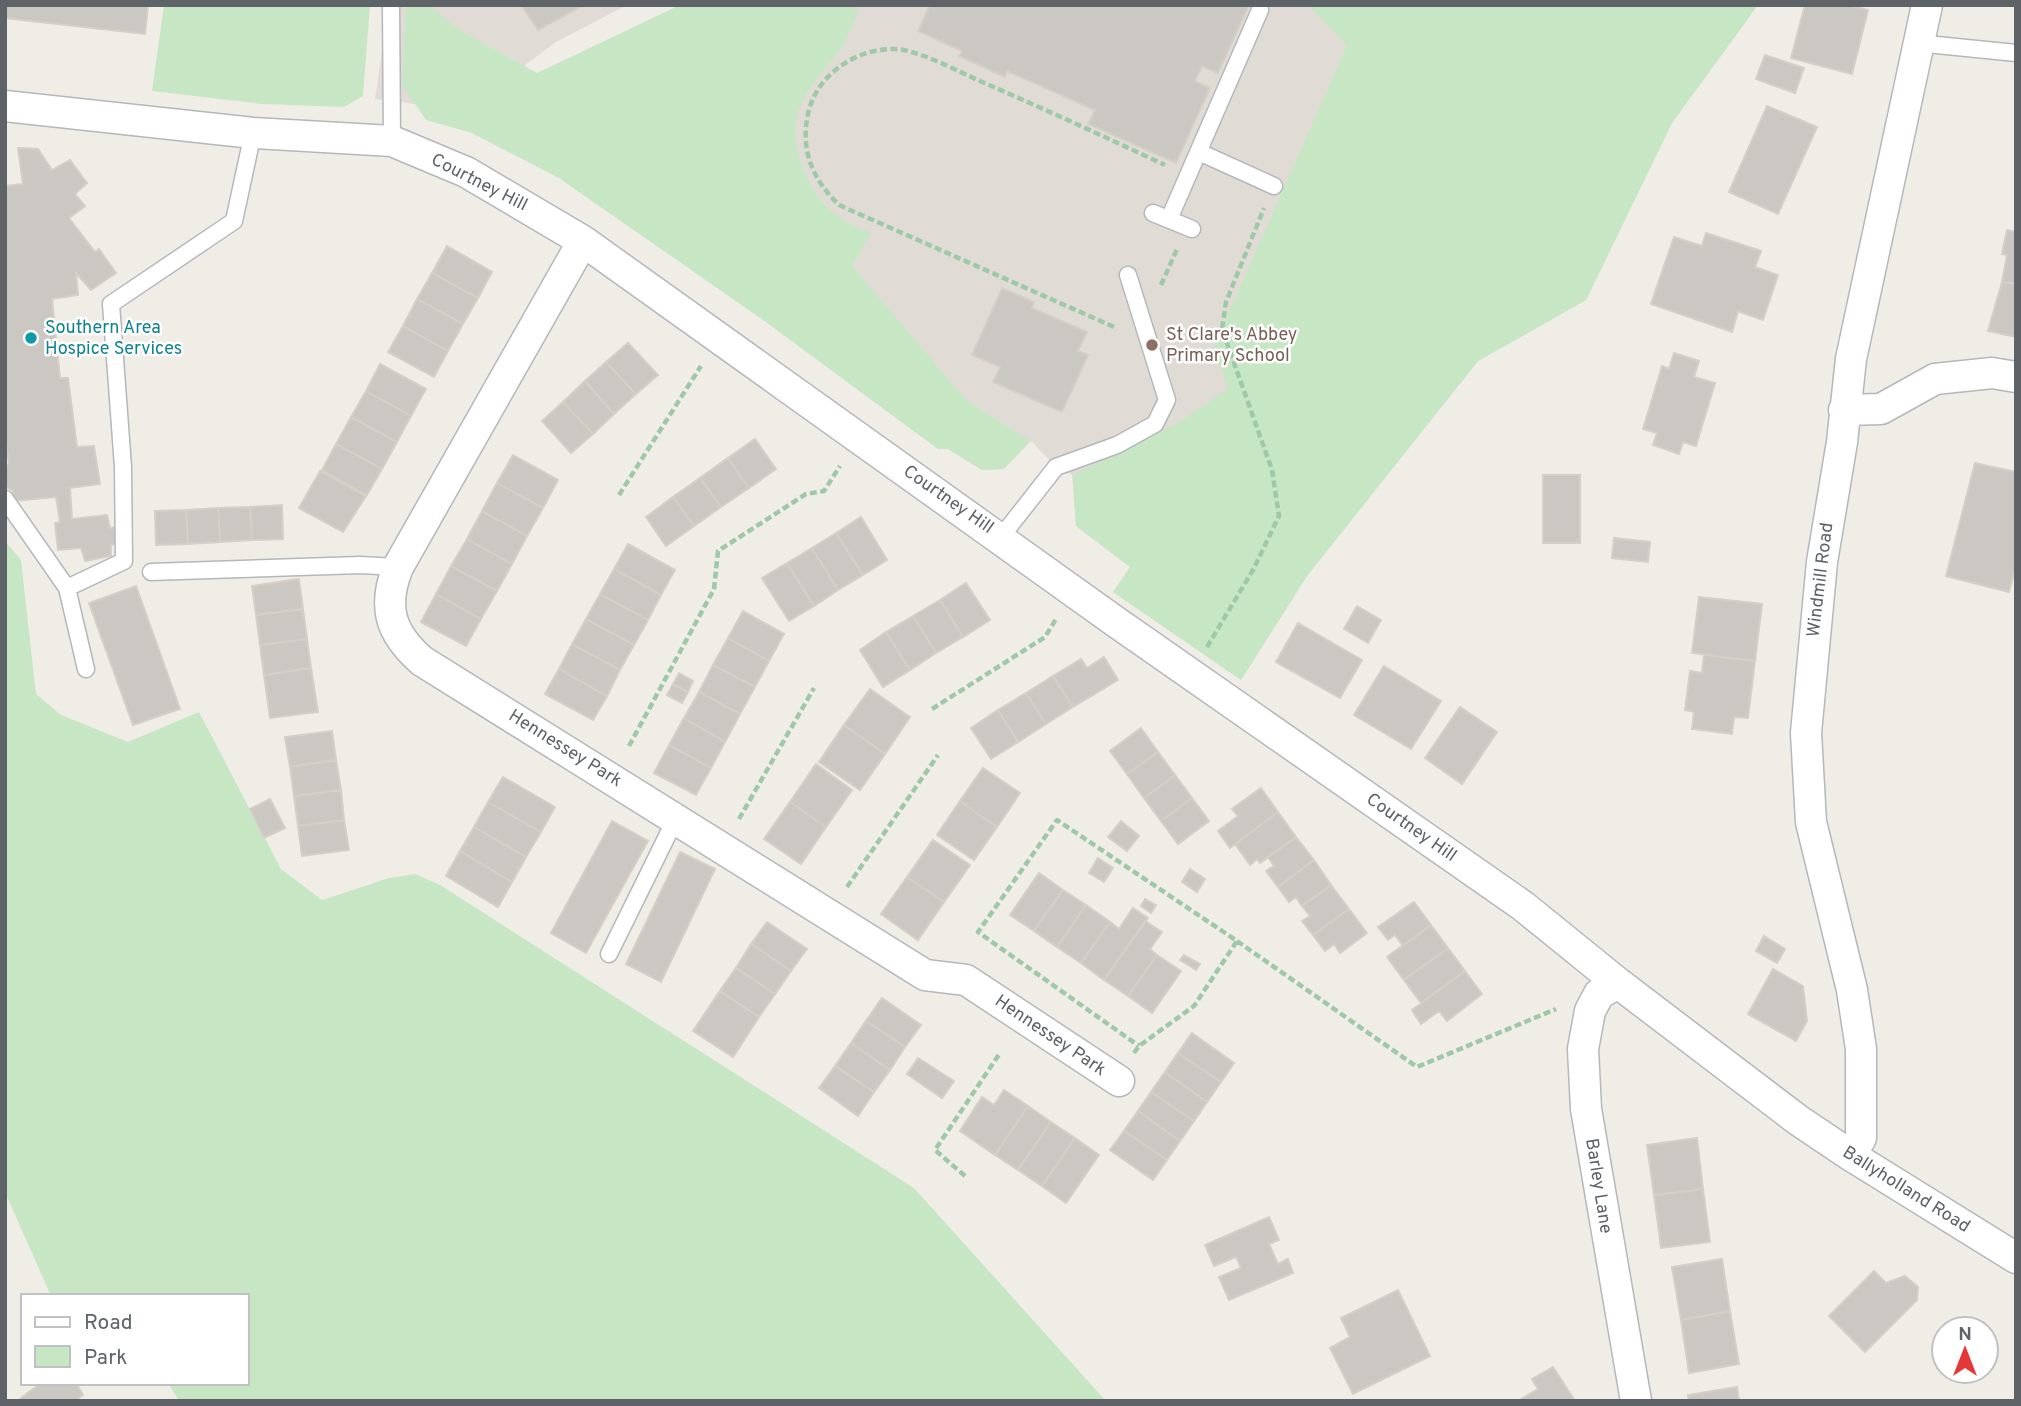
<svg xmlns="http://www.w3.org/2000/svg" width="2021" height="1406" viewBox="0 0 2021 1406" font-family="Overpass,sans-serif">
<rect width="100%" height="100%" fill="#f0ede7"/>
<path fill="#e0dcd5" d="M389 5H627L556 42 465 110 375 99Z
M680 5H1758L1672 123 1586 300 1478 361 1307 576 1241 680 1113 592 1130 567 1076 526 1072 475 1056 467 1031 441 1004 469 982 470 948 449H938L766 322 559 178 472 133Z"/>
<path fill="#c7e7c4" d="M164 5H370L363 96 344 107 262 104 152 91Z
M406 5H429L459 30 537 73 680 5H851L858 12C854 21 850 33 845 42 832 63 813 80 801 104 784 139 807 193 837 216 847 223 860 228 871 233L852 266 966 400 1030 441 1004 469 982 470 948 449H938L766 322 559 178 472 133 426 120 402 85Z
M1308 5H1758L1672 123 1586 300 1478 361 1307 576 1241 680 1113 592 1130 567 1076 526 1073 475 1179 422 1228 389 1214 346 1347 45Z
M5 541 21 560 36 694 61 715 128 742 199 712 281 869 322 900 389 878 415 874 440 885 914 1188 1106 1401H179L168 1383H247V1296H51L5 1192Z"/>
<path fill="#cbc8c3" stroke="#d5cfc5" stroke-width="2" d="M5 5H148L145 34 5 18Z
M521 5H584L538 30Z
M930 5H1249L1218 73 1202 66 1195 81 1210 88 1176 163 1088 124 1095 110 1007 71 1005 77 959 56 962 51 918 31Z
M1805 5H1848L1868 10 1852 74 1791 58Z
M1765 55 1804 68 1795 93 1756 79Z
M1767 106 1817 127 1778 214 1729 192Z
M18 148 38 149 52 170 70 160 87 183 75 194 85 206 69 218 95 252 99 249 116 273 91 290 76 273 78 295 52 299 60 378H68L77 447 94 446 100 484 70 488 72 519 107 515 110 528 117 527V543L111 545V556L85 561 81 548 58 550 55 523 60 522 56 497 13 501V491L5 486V468L9 463 5 434V186L23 184Z
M2007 230 2016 232V284L2002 282 2007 255 2002 254Z
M1706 233 1761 251 1755 267 1778 275 1763 320 1738 311 1732 332 1651 304 1674 237 1702 246Z
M447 246 492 272 478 298 432 273Z
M432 273 478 298 463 324 417 299Z
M2002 282 2016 284V337L1988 331Z
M1002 288 1034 302 1032 308 1087 332 1078 351 1088 355 1062 412 993 382 1000 367 972 355Z
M417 299 463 324 448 351 403 326Z
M403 326 448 351 434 377 388 352Z
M628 343 658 375 636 394 606 362Z
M1674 353 1699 361 1694 377 1715 383 1696 446 1683 442 1679 454 1653 445 1657 433 1643 429 1662 366 1669 369Z
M606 362 636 394 614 414 585 381Z
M380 364 426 389 411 416 366 391Z
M585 381 614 414 593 434 563 402Z
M366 391 411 416 397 442 351 417Z
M563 402 593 434 571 453 542 421Z
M351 417 397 442 382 469 336 444Z
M755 439 776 469 749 488 728 458Z
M336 444 382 469 367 495 322 470Z
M513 455 558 480 543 508 497 483Z
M728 458 749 488 721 507 700 478Z
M1975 463 2016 472V566L2009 592 1946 576Z
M320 471 366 496 343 532 299 508Z
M1543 475H1580V543H1543Z
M700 478 721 507 694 526 673 497Z
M497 483 543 508 527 536 482 511Z
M673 497 694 526 666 546 646 517Z
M282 505 283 539 252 540 250 507Z
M250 507 252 540 220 542 218 508Z
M218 508 220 542 188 544 186 510Z
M186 510 188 544 156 545 155 511Z
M482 511 527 536 512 564 467 539Z
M861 517 887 560 863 575 836 533Z
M836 533 863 575 838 590 812 548Z
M1614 538 1650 542 1648 562 1612 558Z
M467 539 512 564 497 591 451 566Z
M628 544 675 570 661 595 614 569Z
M812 548 838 590 814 606 787 563Z
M787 563 814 606 789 621 762 578Z
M451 566 497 591 481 619 436 594Z
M614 569 661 595 648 620 600 594Z
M299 579 303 609 256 615 252 586Z
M966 583 990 620 963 637 940 600Z
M136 586 180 709 133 725 89 603Z
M436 594 481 619 466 646 421 622Z
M600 594 648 620 634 645 586 619Z
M1699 597 1762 604 1755 661 1692 653Z
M940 600 963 637 936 653 913 616Z
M1357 606 1381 620 1368 643 1344 629Z
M303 609 307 639 260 645 256 615Z
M743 611 784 634 769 661 728 638Z
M913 616 936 653 910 670 886 632Z
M586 619 634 645 620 670 572 644Z
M1298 623 1362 660 1340 698 1276 662Z
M886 632 910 670 883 687 860 650Z
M728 638 769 661 755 687 713 665Z
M307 639 311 668 264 675 260 645Z
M572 644 620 670 607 696 559 669Z
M1704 655 1755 661 1748 718 1734 717 1732 734 1692 729 1694 712 1685 710 1690 671 1702 673Z
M1104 657 1118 680 1073 707 1053 676 1081 659 1087 668Z
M713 665 755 687 740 714 699 692Z
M1384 666 1441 701 1411 749 1354 715Z
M311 668 318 712 270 718 264 675Z
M559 669 607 696 593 720 545 694Z
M679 673 693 681 688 692 673 684Z
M1053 676 1073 707 1046 724 1026 693Z
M673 684 688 692 682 703 667 695Z
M870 689 910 717 885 754 844 725Z
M699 692 740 714 725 742 684 718Z
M1026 693 1046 724 1018 742 998 710Z
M1460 707 1497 732 1462 784 1425 758Z
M998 710 1018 742 991 759 971 728Z
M684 718 725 742 711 768 669 745Z
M844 725 885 754 860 790 819 762Z
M1141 728 1158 752 1127 774 1110 751Z
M332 731 336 760 290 767 285 737Z
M669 745 711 768 696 795 654 773Z
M1158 752 1175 775 1144 798 1127 774Z
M336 760 341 790 294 796 290 767Z
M816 764 852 790 826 827 790 802Z
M983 768 1020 793 997 827 960 801Z
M1175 775 1192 798 1161 821 1144 798Z
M503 777 555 807 541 832 488 802Z
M1261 788 1278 812 1230 848 1218 831 1238 816 1232 809Z
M341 790 344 820 298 826 294 796Z
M1192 798 1209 821 1178 844 1161 821Z
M270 799 285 828 264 838 250 809Z
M960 801 997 827 974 860 937 835Z
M488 802 541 832 526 857 474 827Z
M790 802 826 827 801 864 764 839Z
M1278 812 1296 837 1260 863 1257 859 1250 865 1235 844Z
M344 820 349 850 302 856 298 826Z
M612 821 648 841 586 953 551 933Z
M1121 821 1139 836 1127 851 1108 837Z
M474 827 526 857 512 882 460 851Z
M1296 837 1314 860 1278 887 1266 871 1274 866 1268 857Z
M933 840 970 865 944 902 907 877Z
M460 851 512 882 498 907 446 876Z
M680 852 715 869 661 982 626 964Z
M1098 858 1113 868 1104 882 1089 873Z
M1314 860 1331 885 1302 906 1296 897 1289 902 1278 887Z
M1190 869 1205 879 1197 892 1182 882Z
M1039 873 1063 890 1034 931 1010 915Z
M907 877 944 902 918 940 881 914Z
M1331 885 1349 909 1313 935 1302 921 1310 916 1302 906Z
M1063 890 1086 905 1057 947 1034 931Z
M1145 899 1156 905 1151 913 1141 906Z
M1414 902 1431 925 1403 946 1395 935 1388 940 1378 927Z
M1086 905 1110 922 1081 963 1057 947Z
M1133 908 1148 918 1104 980 1081 963 1110 922 1119 929Z
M1349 909 1367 933 1340 953 1334 944 1325 951 1313 935Z
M1145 921 1162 932 1150 949 1157 955 1128 996 1104 980Z
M767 922 807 949 791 971 751 944Z
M1431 925 1448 948 1404 980 1387 957Z
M1764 936 1785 949 1777 963 1756 951Z
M751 944 791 971 775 994 736 968Z
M1448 948 1465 971 1421 1003 1404 980Z
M1157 955 1181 971 1152 1013 1128 996Z
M1184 955 1200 964 1196 970 1180 960Z
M736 968 775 994 759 1017 720 991Z
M1773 969 1803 986 1807 1021 1796 1041 1748 1014Z
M1465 971 1482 994 1447 1021 1439 1011 1421 1024 1412 1010Z
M720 991 759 1017 733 1057 693 1031Z
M882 998 921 1025 905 1047 866 1021Z
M866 1021 905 1047 890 1070 851 1043Z
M1192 1033 1234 1063 1221 1082 1178 1053Z
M851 1043 890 1070 874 1092 835 1066Z
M1178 1053 1221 1082 1207 1102 1165 1072Z
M918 1058 954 1081 942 1098 907 1074Z
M835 1066 874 1092 858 1116 819 1088Z
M1165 1072 1207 1102 1194 1121 1151 1092Z
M1004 1090 1028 1106 995 1155 960 1131 982 1097 994 1105Z
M1151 1092 1194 1121 1180 1141 1138 1111Z
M1028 1106 1051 1122 1018 1170 995 1155Z
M1138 1111 1180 1141 1167 1160 1124 1131Z
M1051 1122 1075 1138 1042 1186 1018 1170Z
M1124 1131 1167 1160 1153 1180 1110 1150Z
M1075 1138 1099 1155 1066 1203 1042 1186Z
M1697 1138 1703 1189 1654 1195 1647 1145Z
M1703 1189 1710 1242 1661 1248 1654 1195Z
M1269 1217 1279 1240 1269 1244 1278 1264 1288 1259 1293 1273 1229 1300 1219 1277 1241 1268 1236 1257 1214 1266 1205 1245Z
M1722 1259 1730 1311 1681 1320 1672 1267Z
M1874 1271 1886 1283 1905 1276 1918 1287 1917 1300 1865 1352 1829 1316Z
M1398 1290 1430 1356 1353 1394 1330 1348 1350 1337 1341 1318Z
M1730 1311 1739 1364 1689 1373 1681 1320Z
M1553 1367 1575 1401H1518L1538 1389 1532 1379Z
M41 1383H76L83 1395 75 1401H17Z
M1737 1387 1739 1401H1689L1688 1395Z"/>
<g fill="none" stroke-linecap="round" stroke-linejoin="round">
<g stroke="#b4b7bb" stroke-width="19">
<path id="lane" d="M391 5 392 141
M1917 43 2016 53
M1199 152 1274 186
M1153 213 1192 229
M1169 219 1260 10
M5 499 67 588
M1001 537 1056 467 1117 445 1155 424 1167 400 1128 275
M151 572 360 565 398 567
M86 669 67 588 124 561 123 467 111 304 234 221 253 133
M609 954 676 818"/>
</g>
<g stroke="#b4b7bb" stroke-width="33">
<path id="street" d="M5 106 253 133 392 141 466 172 583 241 1116 622 1523 906 1618 983 1798 1120 1850 1155 2016 1258
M583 241 398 567C382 607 390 633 422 661L925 975 966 980 1119 1081
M1844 410 1881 409 1935 379 1992 373 2016 377
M1618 983 1599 994 1590 1011 1583 1049 1586 1109 1636 1401
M1850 1155 1861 1138V1049L1852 990 1811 822 1806 733 1822 562 1842 442 1851 359 1927 5"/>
</g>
<path stroke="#9ec8a7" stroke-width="4.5" stroke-dasharray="7 3.5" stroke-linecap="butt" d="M1161 285 1177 249
M1114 327 839 205C813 180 800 151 808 114 816 75 856 48 895 49 919 50 957 71 980 81 1042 108 1103 136 1165 165
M619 495 701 366
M1207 647 1253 570 1279 516 1272 470 1222 329 1226 302 1264 208
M932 709 1045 637 1056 619
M629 746 714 589 718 551 806 494 824 491 840 466
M739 819 814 688
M847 887 938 755
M1237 941 1417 1067 1556 1009
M1134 1053 1139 1046 1194 1006 1237 941 1057 820 978 932 1139 1046
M965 1176 935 1150 1000 1053"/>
<use href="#lane" stroke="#fff" stroke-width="16"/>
<use href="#street" stroke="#fff" stroke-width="30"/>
</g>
<circle fill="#0f9aa8" stroke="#fff" stroke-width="2.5" cx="31" cy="338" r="7"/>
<circle fill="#8d6e63" stroke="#fff" stroke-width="2.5" cx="1152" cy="345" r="7"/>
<g text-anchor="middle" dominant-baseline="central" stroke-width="5" stroke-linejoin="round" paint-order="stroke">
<g font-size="18" fill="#5e6367" stroke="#fff">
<text transform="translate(479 183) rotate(27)">Courtney Hill</text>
<text transform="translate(948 500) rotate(35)">Courtney Hill</text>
<text transform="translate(1821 580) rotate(-83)">Windmill Road</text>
<text transform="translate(565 749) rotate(32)">Hennessey Park</text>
<text transform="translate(1411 828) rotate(35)">Courtney Hill</text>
<text transform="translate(1050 1036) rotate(34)">Hennessey Park</text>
<text transform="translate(1598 1186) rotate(81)">Barley Lane</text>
<text transform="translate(1906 1190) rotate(32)">Ballyholland Road</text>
</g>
<g font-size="18" fill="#0d838f" stroke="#fff" text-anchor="start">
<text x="45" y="328">Southern Area<tspan x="45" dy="21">Hospice Services</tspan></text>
</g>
<g font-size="18" fill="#785e54" stroke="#fff" text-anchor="start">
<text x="1166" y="335">St Clare's Abbey<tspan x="1166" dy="21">Primary School</tspan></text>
</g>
</g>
<rect width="2021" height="1406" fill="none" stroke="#5e6367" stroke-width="14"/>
<rect x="21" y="1294" width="228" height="91" fill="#ffffff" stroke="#bfc1c2" stroke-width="2"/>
<rect x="35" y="1317" width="35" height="10" fill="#ffffff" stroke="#bfc1c2" stroke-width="2"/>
<text x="84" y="1329" font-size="21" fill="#5e6367">Road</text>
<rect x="35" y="1346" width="35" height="21" fill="#c7e7c4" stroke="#bfc1c2" stroke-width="2"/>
<text x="84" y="1364" font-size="21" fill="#5e6367">Park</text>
<g transform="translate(1965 1350)"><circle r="33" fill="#ffffff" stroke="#bfc1c2" stroke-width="2"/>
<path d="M0-5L12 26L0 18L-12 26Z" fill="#e63737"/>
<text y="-10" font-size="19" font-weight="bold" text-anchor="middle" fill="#5e6367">N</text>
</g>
</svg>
